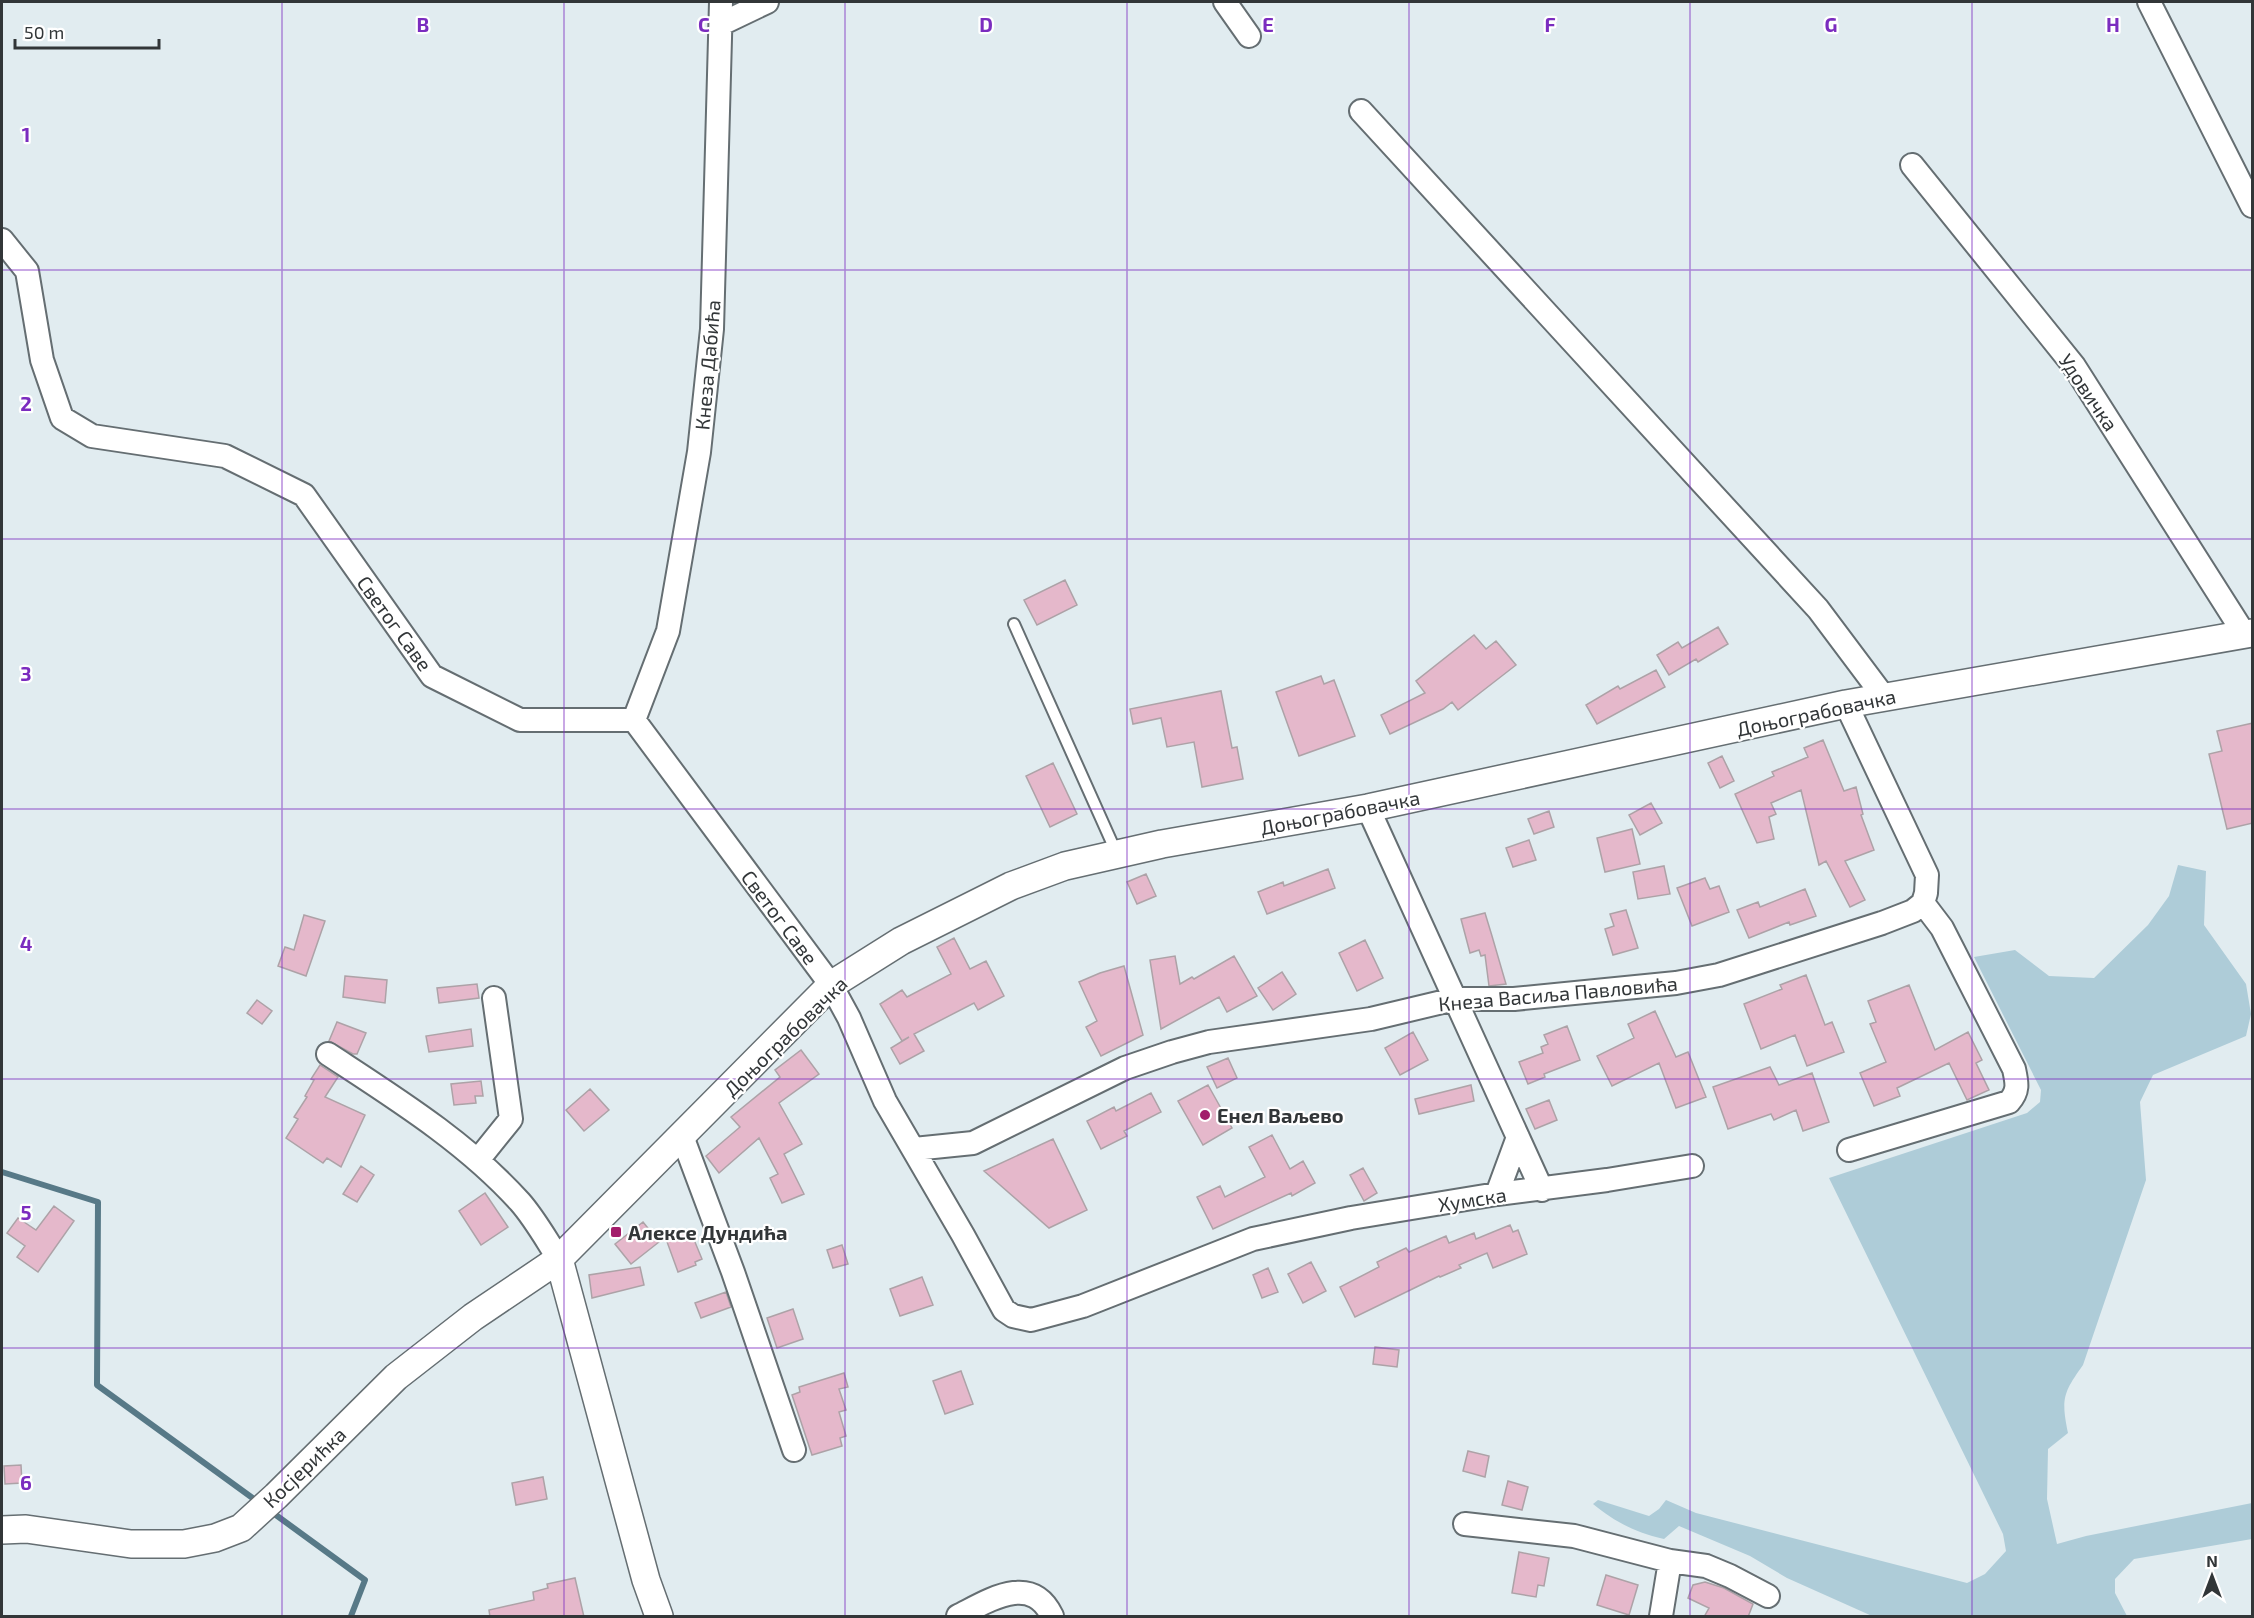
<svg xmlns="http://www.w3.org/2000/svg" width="2254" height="1618" viewBox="0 0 2254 1618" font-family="'Exo 2',sans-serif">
<rect width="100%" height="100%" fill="#e1ecf0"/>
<path fill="#aeccd8" d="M2178 865 2206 871 2204 925 2246 984 2251 1014 2246 1036 2153 1075 2140 1102 2146 1180 2083 1365C2063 1393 2061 1399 2068 1433L2048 1449 2047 1499 2057 1544 2086 1536 2252 1503V1539L2134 1559 2115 1579V1593L2127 1616H1872L1787 1578 1750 1556 1679 1526 1664 1539C1634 1532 1617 1523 1593 1504L1598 1500 1649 1516 1659 1509 1666 1500 1696 1513 1967 1583 1985 1574 2006 1551 2003 1534 1829 1178 2027 1113 2040 1102 2041 1090 1974 957 2015 950 2049 976 2094 978 2148 925 2169 896Z"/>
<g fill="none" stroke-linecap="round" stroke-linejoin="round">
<path stroke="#577987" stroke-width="6" d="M2 1172 98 1202 97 1385 258 1502
M269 1510 365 1580 351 1616"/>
</g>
<path fill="#e5b8cb" stroke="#ada2a7" stroke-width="1.5" d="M1065 580 1077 605 1037 625 1024 600Z
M1718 627 1728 644 1698 662 1696 659 1669 675 1657 655 1678 642 1682 648Z
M1474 635 1486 649 1496 641 1516 665 1458 710 1452 702 1443 709 1390 734 1381 715 1425 693 1416 681Z
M1656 670 1665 687 1597 724 1586 705 1618 686 1620 689Z
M1321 676 1324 684 1334 680 1355 736 1299 756 1276 692Z
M1221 691 1232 748 1237 747 1243 779 1202 787 1194 742 1167 747 1161 718 1133 724 1130 709Z
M2253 723V823L2227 829 2209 754 2222 751 2217 731Z
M1823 740 1844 791 1856 787 1863 814 1861 815 1874 850 1845 861 1865 900 1850 907 1826 861 1819 865 1801 790 1771 803 1776 814 1769 817 1774 839 1757 843 1735 794 1774 776 1772 772 1808 757 1804 748Z
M1722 756 1734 781 1720 788 1708 763Z
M1053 763 1077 814 1050 827 1026 776Z
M1651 803 1662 823 1640 835 1629 815Z
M1549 811 1554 827 1534 834 1528 819Z
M1632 829 1640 864 1605 872 1597 838Z
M1529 840 1536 860 1513 867 1506 848Z
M1664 866 1670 894 1638 899 1633 872Z
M1328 869 1335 888 1267 914 1258 892 1283 882 1284 886Z
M1146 874 1156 896 1137 904 1127 882Z
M1705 878 1710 889 1719 886 1729 912 1692 926 1677 888Z
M1805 889 1816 916 1790 925 1789 922 1749 938 1737 910 1758 902 1760 907Z
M1626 910 1638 948 1613 955 1605 929 1614 926 1610 914Z
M1485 913 1492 936 1506 984 1489 986 1485 955 1481 956 1479 950 1470 953 1461 919Z
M304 915 325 921 306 976 278 966 285 947 294 950Z
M954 938 970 969 986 961 1004 996 978 1010 974 1003 914 1034 924 1051 900 1064 891 1048 909 1037 902 1041 880 1004 902 990 907 997 951 974 937 947Z
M1365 940 1383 978 1357 991 1339 953Z
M1175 956 1180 984 1192 977 1194 979 1234 956 1257 996 1227 1012 1219 997 1161 1029 1150 960Z
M1124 966 1143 1035 1101 1056 1086 1027 1097 1021 1079 982 1100 973Z
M1282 972 1296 994 1273 1010 1258 988Z
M1806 975 1825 1025 1832 1022 1844 1052 1807 1066 1795 1035 1761 1049 1744 1004 1782 989 1780 985Z
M345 976 387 980 385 1003 343 997Z
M477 984 479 998 439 1003 437 988Z
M1909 985 1935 1050 1968 1032 1982 1060 1976 1063 1989 1090 1967 1100 1949 1063 1897 1088 1900 1096 1874 1106 1860 1073 1886 1062 1870 1024 1876 1022 1868 1001Z
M257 1000 272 1011 262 1024 247 1013Z
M1655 1011 1676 1057 1688 1052 1706 1097 1676 1108 1659 1063 1612 1086 1597 1056 1634 1038 1628 1024Z
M337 1022 366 1033 357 1054H353L329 1041Z
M1567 1026 1580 1060 1544 1074 1545 1077 1528 1084 1519 1062 1543 1053 1541 1047 1548 1044 1544 1035Z
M471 1029 473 1046 429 1052 426 1036Z
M1413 1032 1428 1060 1400 1075 1385 1048Z
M801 1050 819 1074 779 1103 802 1144 784 1154 804 1194 782 1203 770 1178 778 1174 759 1138 719 1173 706 1156 740 1127 731 1117 780 1077 775 1070Z
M1228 1058 1237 1078 1217 1088 1207 1067Z
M320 1065 338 1077 325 1097 365 1115 341 1167 327 1158 323 1163 286 1138 298 1119 294 1117 307 1097 305 1096 314 1080 311 1079Z
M1770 1067 1779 1085 1812 1073 1829 1122 1803 1131 1796 1110 1774 1120 1771 1114 1728 1129 1713 1087Z
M481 1081 483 1096H475L476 1103 454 1105 451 1084Z
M1208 1085 1232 1128 1203 1145 1178 1101Z
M1471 1085 1474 1101 1419 1114 1415 1099Z
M590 1089 609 1110 584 1131 566 1110Z
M1151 1093 1161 1112 1124 1131 1127 1136 1101 1149 1087 1121 1114 1107 1116 1111Z
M1549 1100 1557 1120 1535 1129 1526 1109Z
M1272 1135 1290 1169 1303 1161 1315 1183 1292 1196 1291 1193 1213 1229 1197 1197 1220 1186 1225 1197 1265 1177 1249 1147Z
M1053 1139 1087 1210 1049 1228 984 1171Z
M361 1166 374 1175 357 1202 343 1194Z
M1363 1168 1377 1193 1364 1201 1350 1175Z
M485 1193 508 1227 481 1245 459 1211Z
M54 1206 74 1221 38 1272 17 1257 25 1246 7 1233 18 1218 36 1230Z
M643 1222 659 1242 631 1264 615 1244Z
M1510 1225 1513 1232 1518 1230 1527 1254 1493 1268 1487 1253 1459 1265 1461 1268 1440 1277 1439 1276 1355 1317 1340 1287 1379 1267 1377 1262 1406 1248 1409 1252 1446 1236 1449 1243 1474 1233 1476 1239Z
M690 1230 702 1259 695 1262 696 1265 678 1272 666 1239Z
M842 1245 848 1264 833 1268 827 1250Z
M1311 1262 1326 1291 1303 1303 1288 1274Z
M640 1267 644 1285 592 1298 589 1275Z
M1268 1268 1278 1292 1262 1298 1253 1275Z
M922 1277 933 1305 900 1316 890 1289Z
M726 1292 731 1307 701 1318 695 1303Z
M793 1309 803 1339 777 1348 767 1318Z
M1375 1347 1399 1350 1397 1367 1373 1364Z
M961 1371 973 1404 945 1414 933 1381Z
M844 1373 848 1387 839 1389 846 1410 839 1412 846 1436 840 1438 842 1446 812 1455 792 1395 800 1392 799 1387Z
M1468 1451 1489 1456 1485 1477 1463 1471Z
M21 1465 22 1483 5 1484 4 1466Z
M543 1477 547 1499 516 1505 512 1483Z
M1508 1481 1528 1487 1522 1510 1502 1505Z
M1519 1552 1549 1558 1544 1586 1538 1585 1536 1597 1512 1593Z
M1606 1575 1638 1585 1629 1615 1597 1605Z
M575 1578 584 1617H490L489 1610 534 1600 533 1592 548 1588 547 1584Z
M1705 1582 1724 1588 1753 1604 1748 1617H1704L1709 1608 1688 1598 1693 1585Z"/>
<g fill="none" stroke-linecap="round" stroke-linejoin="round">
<g stroke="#656e72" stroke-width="14">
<path id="service" d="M1014 624 1117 854"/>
</g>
<g stroke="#656e72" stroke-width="26">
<path id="minor" d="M1225 2 1249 36
M2149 2 2252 206
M721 24 767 2
M1361 111 1818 609 1884 697
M1912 165 2074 366 2245 635
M2 240 27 271 42 360 62 418 92 436 225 456 304 495 432 676 520 720H634L831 985 849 1018 885 1101 963 1235 1004 1310 1013 1316 1031 1320 1083 1306 1253 1239 1351 1218 1497 1194 1607 1180 1692 1166
M634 720 668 631 699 452 712 329 721 2
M1368 808 1542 1190
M328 1054C395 1098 466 1142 520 1202 535 1219 547 1241 559 1259
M682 1136 733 1272 794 1450
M914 1149 973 1143 1125 1068 1172 1052 1209 1042 1371 1019 1455 999H1514L1676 983 1719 975 1882 923 1913 911 1923 903 1926 893 1927 875 1846 704
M1849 1150 2009 1102C2019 1091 2017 1083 2014 1069L1942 928 1923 903
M478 1160 511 1119 494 998
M1497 1194 1518 1137
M1465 1524 1574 1536 1670 1561 1706 1566 1730 1576 1768 1596
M958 1616C988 1601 1031 1572 1052 1616
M1661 1616 1670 1561"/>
</g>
<g stroke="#656e72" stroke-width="30">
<path id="tertiary" d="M559 1259 646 1580 659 1616
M2 1530 26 1529 131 1544H184L215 1538 241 1528 276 1496 396 1377 473 1317 559 1259 831 985 901 941 1011 886 1065 866 1162 844 1368 808 1846 704 2252 633"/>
</g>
<use href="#service" stroke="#fff" stroke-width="10"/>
<use href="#minor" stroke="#fff" stroke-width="22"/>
<use href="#tertiary" stroke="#fff" stroke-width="27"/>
</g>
<path fill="none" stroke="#7b2cbf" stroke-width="1.5" stroke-opacity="0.55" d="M282 2V1616M564 2V1616M845 2V1616M1127 2V1616M1409 2V1616M1690 2V1616M1972 2V1616M2 270H2252M2 539H2252M2 809H2252M2 1079H2252M2 1348H2252"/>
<g fill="#a21d6b" stroke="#fff" stroke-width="2">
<circle cx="1205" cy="1115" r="6"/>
<rect x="610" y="1226" width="12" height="12" rx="3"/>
</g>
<g text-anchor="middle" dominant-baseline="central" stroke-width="4.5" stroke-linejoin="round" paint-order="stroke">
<g font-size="20" fill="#323638" stroke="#fff">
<text transform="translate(707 365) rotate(-85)">Кнеза Дабића</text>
<text transform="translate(2089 392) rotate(56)">Удовичка</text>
<text transform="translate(395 623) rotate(54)">Светог Саве</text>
<text transform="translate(1816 712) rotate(-12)">Доњограбовачка</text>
<text transform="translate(1340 812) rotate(-11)">Доњограбовачка</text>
<text transform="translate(780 917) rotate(53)">Светог Саве</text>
<text transform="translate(1558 993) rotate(-5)">Кнеза Васиља Павловића</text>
<text transform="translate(785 1036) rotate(-44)">Доњограбовачка</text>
<text transform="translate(1472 1199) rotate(-9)">Хумска</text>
<text transform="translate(304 1467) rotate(-44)">Косјерићка</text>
</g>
<g font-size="20" font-weight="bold" fill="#323638" stroke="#fff" text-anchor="start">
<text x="1217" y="1115">Енел Ваљево</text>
<text x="628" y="1232">Алексе Дундића</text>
</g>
</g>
<g font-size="20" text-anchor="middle" font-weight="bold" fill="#7b2cbf" stroke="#fff" stroke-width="4.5" stroke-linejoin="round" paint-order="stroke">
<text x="423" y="32">B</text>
<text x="704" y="32">C</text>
<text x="986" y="32">D</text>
<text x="1268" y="32">E</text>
<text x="1550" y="32">F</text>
<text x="1831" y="32">G</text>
<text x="2113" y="32">H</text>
<text x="26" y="142">1</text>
<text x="26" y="411">2</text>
<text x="26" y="681">3</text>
<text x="26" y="951">4</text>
<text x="26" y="1220">5</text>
<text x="26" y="1490">6</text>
</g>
<rect width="2254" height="1618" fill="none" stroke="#323638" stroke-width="6"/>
<g transform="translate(2212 1576)" stroke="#ffffff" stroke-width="4.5" paint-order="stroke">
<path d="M0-4.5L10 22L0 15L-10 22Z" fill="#323638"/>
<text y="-9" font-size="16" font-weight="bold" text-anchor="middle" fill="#323638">N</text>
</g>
<path d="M15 39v9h144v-9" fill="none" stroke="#323638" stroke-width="3"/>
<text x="24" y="39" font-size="18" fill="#323638" stroke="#ffffff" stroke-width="4.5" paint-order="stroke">50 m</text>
</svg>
